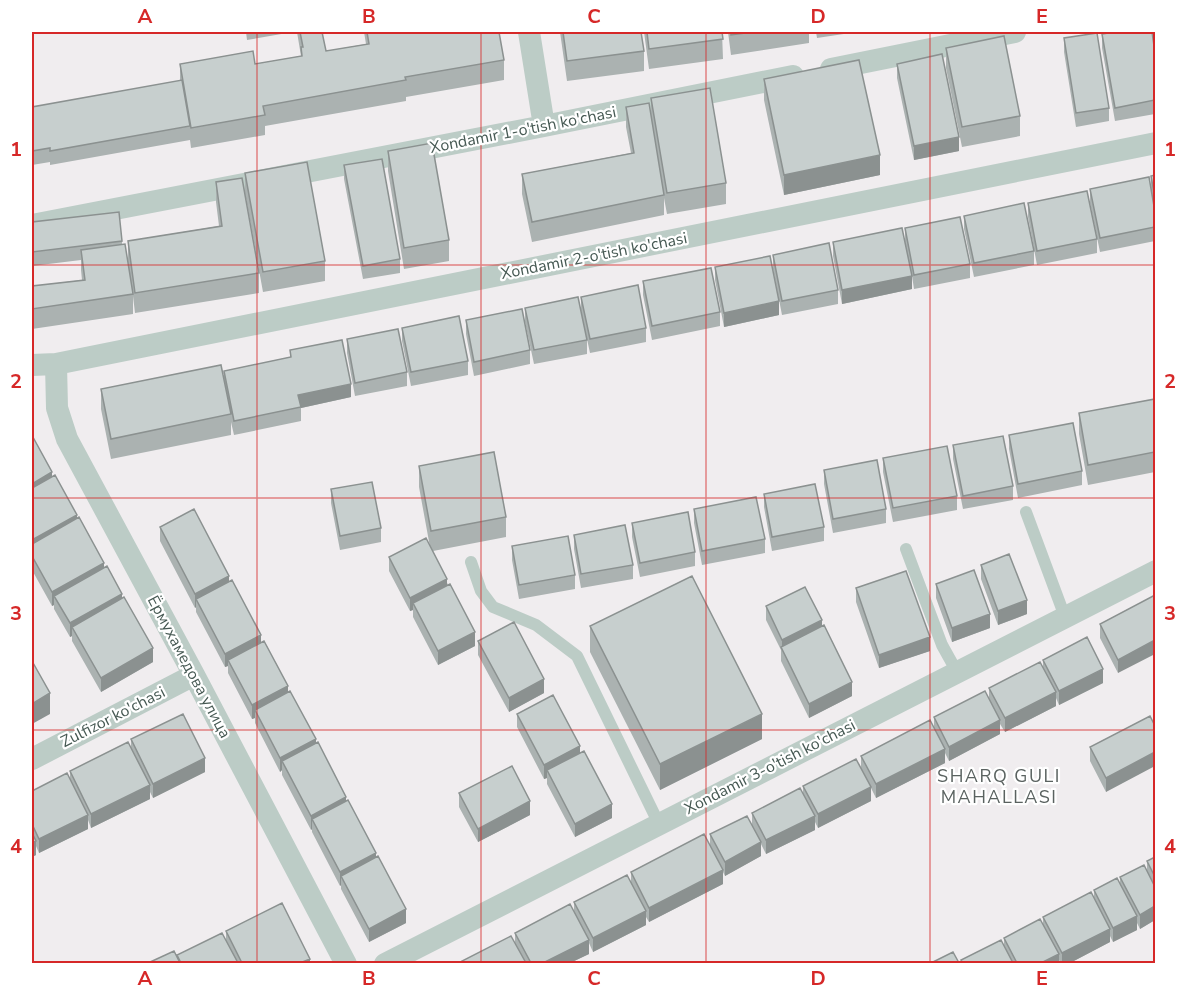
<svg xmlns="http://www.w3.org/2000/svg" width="1187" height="995" viewBox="0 0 1187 995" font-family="'Nunito Sans',sans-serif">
<rect width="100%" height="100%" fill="#f0edef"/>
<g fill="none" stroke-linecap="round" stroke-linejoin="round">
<path stroke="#bcccc6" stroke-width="12" d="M1026 512 1065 617
M906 549 942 645 957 672
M471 562 481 591 493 607 536 625 577 656 659 824"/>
<path stroke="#bcccc6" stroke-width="22" d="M529 32 544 126
M831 69 1015 32
M32 225 544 126 793 76
M56 364 57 408 67 439 194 675 346 964
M32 365 56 364 1156 143
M32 759 194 675
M385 964 1156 571"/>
</g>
<path fill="#abb2b1" d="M246 32H293L247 40Z
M297 32H322L326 51 366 44 364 32H499L504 60V80L406 97V101L265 126V135L191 148 190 140 50 165V162L32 165V107L180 81V64H255L301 56Z
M560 32H641L644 51V71L567 81Z
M644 32H722L723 59 649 69Z
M728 32H809V43L731 55Z
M816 32H857L817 38Z
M1102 34 1155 53V114L1115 121 1102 48Z
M1064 38 1109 108V121L1076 127 1064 52Z
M946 48 1020 116V136L962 147 946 68Z
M897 64 959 151 914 160 897 78Z
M764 79 880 175 784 195 764 100Z
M651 98 726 183V204L667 214 664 198V215L532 242 522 194V174L631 153 626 127V107L651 116Z
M388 151 449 240V261L404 269 388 171Z
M344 165 400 259V273L363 279 344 179Z
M245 173 325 261V281L263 292 245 193Z
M1155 175V212L1151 190V176Z
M216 182 259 273V293L135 313 133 296V314L32 329V286L82 280 81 270V260L32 266V222L122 241V245L128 261V241L219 226 216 202Z
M1090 189 1155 212V241L1100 252 1090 203Z
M1028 203 1097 239V253L1037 265 1028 217Z
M964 216 1034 251V265L974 277 964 229Z
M905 228 970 264V278L914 289 912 276V289L842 304 833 256V242H905Z
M773 255 838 290V304L782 315 773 269Z
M715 267 779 315 724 327 715 280Z
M643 281 720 312V326L652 340 643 295Z
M581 297 646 328V342L590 353 581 311Z
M525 308 587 340V354L534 364 525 322Z
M466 320 530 350V364L474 376 466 334Z
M402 328 468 361V375L411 386 402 341Z
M347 339 407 372V386L355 396 347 353Z
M290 350 351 397 301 408V421L234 435 231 422V435L111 459 101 409V389L224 378V371L290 357Z
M1155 399V472L1088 485 1079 434V413Z
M1009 435 1082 471V485L1018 498 1009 449Z
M32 441 122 598 153 662 101 692 72 641V636L70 637 54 609V605L52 606 32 570Z
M953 445 1013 486V500L963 509 953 459Z
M883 458 957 496V510L893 522 883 472Z
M419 466 506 517V537L433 551 475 646 438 665 413 617V610L410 611 389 571V557L430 547 419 487Z
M824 470 886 509V523L833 533 824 484Z
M331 489 381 528V542L340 550 331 503Z
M764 494 824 527V541L772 551 764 507Z
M694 509 765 539V553L702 565 694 523Z
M632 523 695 552V566L640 577 632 537Z
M160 527 229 581 261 642 346 801 376 858 406 923 369 942 341 889V885L340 886 312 832V829L311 830 282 775V770L280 772 255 723V718L252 719 228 673V666L225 667 196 612V607L195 608 160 541Z
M574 535 633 565V579L581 588 574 549Z
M512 546 575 575V589L519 599 512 560Z
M981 565 1027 614 998 625 981 579Z
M936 584 990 628 952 642 936 598Z
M856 588 930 651 879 668 856 602Z
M1155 595 1118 673 1100 638V624Z
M766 606 822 626 852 696 809 718 781 661V650L766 620Z
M590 626 762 739 660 790 590 652Z
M478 641 544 693 509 712 478 655Z
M1043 660 1103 683 1059 705 1056 698V706L1005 732 1000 724V734L949 761 945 753V763L876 798 871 788V801L818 828 815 822V830L766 854 761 844V856L725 876 723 872V884L649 922 646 917V925L593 952 589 943V954L570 963H462V961L515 943V933L574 913V902L631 881V872L710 846V834L752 824V813L803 794V786L861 768V756L934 727V717L989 699V688L1043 668Z
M517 714 580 752 612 818 575 837 547 784V778L544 779 517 727Z
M1150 716 1106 792 1090 761V747Z
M131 739 205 772 153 798 150 792V799L91 828 88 820V829L39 853 36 846V855L32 857V791L70 780V771L131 747Z
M459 793 530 815 478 842 459 807Z
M1155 857V920L1140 929 1137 923V930L1113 942 1110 936V942L1070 963H1060L1059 960V963H961V960L1004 945V938L1043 925V917L1094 897V890L1120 883V877L1147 872V861Z
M226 931 310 963H148L177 957 226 939Z"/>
<path fill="#8b9190" d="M959 137V151L914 160V146Z
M880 155V175L784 195V175Z
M912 276V289L842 304V290Z
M779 301V315L724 327V313Z
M351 384V397L301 408 298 395Z
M52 472V486L32 498V484Z
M77 515V529L32 554V540Z
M104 563V577L54 596V605L52 606V592Z
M229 576V590L196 599V607L195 608V594Z
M447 579V593L413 603V610L410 611V598Z
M122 594V608L72 627V636L70 637V623Z
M1027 600V614L998 625V611Z
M990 614V628L952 642V628Z
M822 620V634L782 651V640Z
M475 632V646L438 665V651Z
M261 635V649L228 660V666L225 667V654Z
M930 637V651L879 668V655Z
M1155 640V654L1118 673V660Z
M153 648V662L101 692V678Z
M1103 669V683L1059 705V691Z
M544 679V693L509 712V698Z
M852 682V696L809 718V704Z
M288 686V700L255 710V718L252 719V705Z
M1056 692V706L1005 732V718Z
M50 693V714L32 724V704Z
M762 714V739L660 790V764Z
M1000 720V734L949 761V747Z
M316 739V753L282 761V770L280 772V758Z
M580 746V760L547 770V778L544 779V765Z
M945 749V763L876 798V784Z
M1155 752V766L1106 792V778Z
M205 758V772L153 798V784Z
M150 785V799L91 828V814Z
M871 787V801L818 828V814Z
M346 797V811L312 819V829L311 830V816Z
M530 801V815L478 842V829Z
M612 804V818L575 837V824Z
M88 815V829L39 853V839Z
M815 816V830L766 854V840Z
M36 841V855L32 857V843Z
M761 842V856L725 876V862Z
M376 853V867L341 876V885L340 886V872Z
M723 870V884L649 922V908Z
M1155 906V920L1140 929V915Z
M406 909V923L369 942V929Z
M646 911V925L593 952V938Z
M1137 916V930L1113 942V928Z
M1110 929V942L1070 963H1062V953Z
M589 940V954L570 963H543Z
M1059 954V963H1041Z
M310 959V963H300Z"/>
<path fill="#c7cfce" stroke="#8b9190" stroke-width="1.5" d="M300 32H322L326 51 369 44 367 32H499L504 60 405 77 406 80 263 106 265 115 191 128 180 64 253 51 255 64 302 56 301 47H303Z
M563 32H641L644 51 567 61Z
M647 32H722L723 39 649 49Z
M731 32H753L731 35Z
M1115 32H1152L1155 53V100L1115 108 1102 34Z
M1097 33 1109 108 1076 113 1064 38Z
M1004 36 1020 116 962 127 946 48Z
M942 54 959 137 914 146 897 64Z
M859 60 880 155 784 175 764 79Z
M182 80 190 126 50 151V148L32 151V107Z
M710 88 726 183 667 193 651 98Z
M649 103 664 195 532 222 522 174 634 153 626 107Z
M432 143 449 240 404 248 388 151Z
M382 159 400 259 363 266 344 165Z
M307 162 325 261 263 272 245 173Z
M1155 175V198L1151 176Z
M1149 177 1155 212V227L1100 238 1090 189Z
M242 178 259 273 135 293 128 241 222 226 216 182Z
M1087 191 1097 239 1037 251 1028 203Z
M1024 203 1034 251 974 263 964 216Z
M119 212 122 241 32 252V222Z
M960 217 970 264 914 275 905 228Z
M902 228 912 276 842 290 833 242Z
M829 243 838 290 782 301 773 255Z
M125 244 133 294 32 309V286L85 280 81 250Z
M770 256 779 301 724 313 715 267Z
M711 268 720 312 652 326 643 281Z
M638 285 646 328 590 339 581 297Z
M578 297 587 340 534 350 525 308Z
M522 309 530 350 474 362 466 320Z
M459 316 468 361 411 372 402 328Z
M398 329 407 372 355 383 347 339Z
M342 340 351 384 298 395 301 407 234 421 224 371 291 357 290 350Z
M221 365 231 414 111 439 101 389Z
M1155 399V452L1088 465 1079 413Z
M1073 423 1082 471 1018 484 1009 435Z
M1003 436 1013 486 963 496 953 445Z
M34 439 52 472 32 484V441Z
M947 446 957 496 893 508 883 458Z
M494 452 506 517 431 531 419 466Z
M877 460 886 509 833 519 824 470Z
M55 475 77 515 32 540V488Z
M372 482 381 528 340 536 331 489Z
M815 484 824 527 772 537 764 494Z
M756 497 765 539 702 551 694 509Z
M194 509 229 576 195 594 160 527Z
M688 512 695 552 640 563 632 523Z
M79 517 104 563 52 592 32 556V544Z
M625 525 633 565 581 574 574 535Z
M568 536 575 575 519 585 512 546Z
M426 538 447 579 410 598 389 557Z
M1009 554 1027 600 998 611 981 565Z
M107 566 122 594 70 623 54 596Z
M974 570 990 614 952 628 936 584Z
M906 571 930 637 879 655 856 588Z
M692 576 762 714 660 764 590 626Z
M232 580 261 635 225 654 196 599Z
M450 584 475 632 438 651 413 603Z
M805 587 822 620 782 640 766 606Z
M1155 595V640L1118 660 1100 624Z
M124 597 153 648 101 678 72 627Z
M514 622 544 679 509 698 478 641Z
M824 625 852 682 809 704 781 647Z
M1087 637 1103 669 1059 691 1043 660Z
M264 641 288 686 252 705 228 660Z
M32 661 50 693 32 704Z
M1040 662 1056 692 1005 718 989 688Z
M290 691 316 739 280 758 255 710Z
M985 691 1000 720 949 747 934 717Z
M553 695 580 746 544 765 517 714Z
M183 714 205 758 153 784 131 739Z
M1150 716 1155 726V752L1106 778 1090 747Z
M930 720 945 749 876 784 861 756Z
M128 742 150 785 91 814 70 771Z
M318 742 346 797 311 816 282 761Z
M584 751 612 804 575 824 547 770Z
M856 759 871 787 818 814 803 786Z
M512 766 530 801 478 829 459 793Z
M67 773 88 815 39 839 32 824V791Z
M800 788 815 816 766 840 752 813Z
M348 800 376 853 340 872 312 819Z
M747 816 761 842 725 862 710 834Z
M32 833 36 841 32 843Z
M704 834 723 870 649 908 631 872Z
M378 856 406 909 369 929 341 876Z
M1155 857V877L1147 861Z
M1144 865 1155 887V906L1140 915 1120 877Z
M627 875 646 911 593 938 574 902Z
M1117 878 1137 916 1113 928 1094 890Z
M1091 892 1110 929 1062 953 1043 917Z
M282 903 310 959 300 963H242L226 931Z
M570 904 589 940 543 963H531L515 933Z
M1040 919 1059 954 1041 963H1017L1004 938Z
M222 933 238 963H181L177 955Z
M511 936 526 963H463L462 961Z
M1001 940 1013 963H963L961 960Z
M174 951 180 963H148Z
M953 952 959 963H931Z"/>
<path fill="none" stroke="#d62828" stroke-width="1.5" stroke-opacity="0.55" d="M257 32V964M481 32V964M706 32V964M930 32V964M32 265H1156M32 498H1156M32 730H1156"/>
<g text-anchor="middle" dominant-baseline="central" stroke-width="4.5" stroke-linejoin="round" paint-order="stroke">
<g font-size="16" fill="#465953" stroke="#fff">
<text transform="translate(523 130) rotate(-11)">Xondamir 1-o'tish ko'chasi</text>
<text transform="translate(594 256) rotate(-11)">Xondamir 2-o'tish ko'chasi</text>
<text transform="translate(189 667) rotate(62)">Ёрмухамедова улица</text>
<text transform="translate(113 717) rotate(-27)">Zulfizor ko'chasi</text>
<text transform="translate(770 767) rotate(-27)">Xondamir 3-o'tish ko'chasi</text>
</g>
<g font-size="18" letter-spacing="1.5" fill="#5a6260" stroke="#fff">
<text x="999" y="776">SHARQ GULI<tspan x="999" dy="21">MAHALLASI</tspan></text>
</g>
</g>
<rect width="1187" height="995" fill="none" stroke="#ffffff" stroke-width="66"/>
<rect x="33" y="33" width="1121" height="929" fill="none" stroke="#d62828" stroke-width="2"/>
<g font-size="20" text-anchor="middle" font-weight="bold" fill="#d62828">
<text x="145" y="23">A</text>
<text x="369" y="23">B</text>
<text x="594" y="23">C</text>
<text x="818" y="23">D</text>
<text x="1042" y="23">E</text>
<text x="16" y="156">1</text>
<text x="1170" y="156">1</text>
<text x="16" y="388">2</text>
<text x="1170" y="388">2</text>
<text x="16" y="620">3</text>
<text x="1170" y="620">3</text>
<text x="16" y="853">4</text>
<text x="1170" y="853">4</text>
<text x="145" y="985">A</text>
<text x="369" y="985">B</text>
<text x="594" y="985">C</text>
<text x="818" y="985">D</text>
<text x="1042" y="985">E</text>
</g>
</svg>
